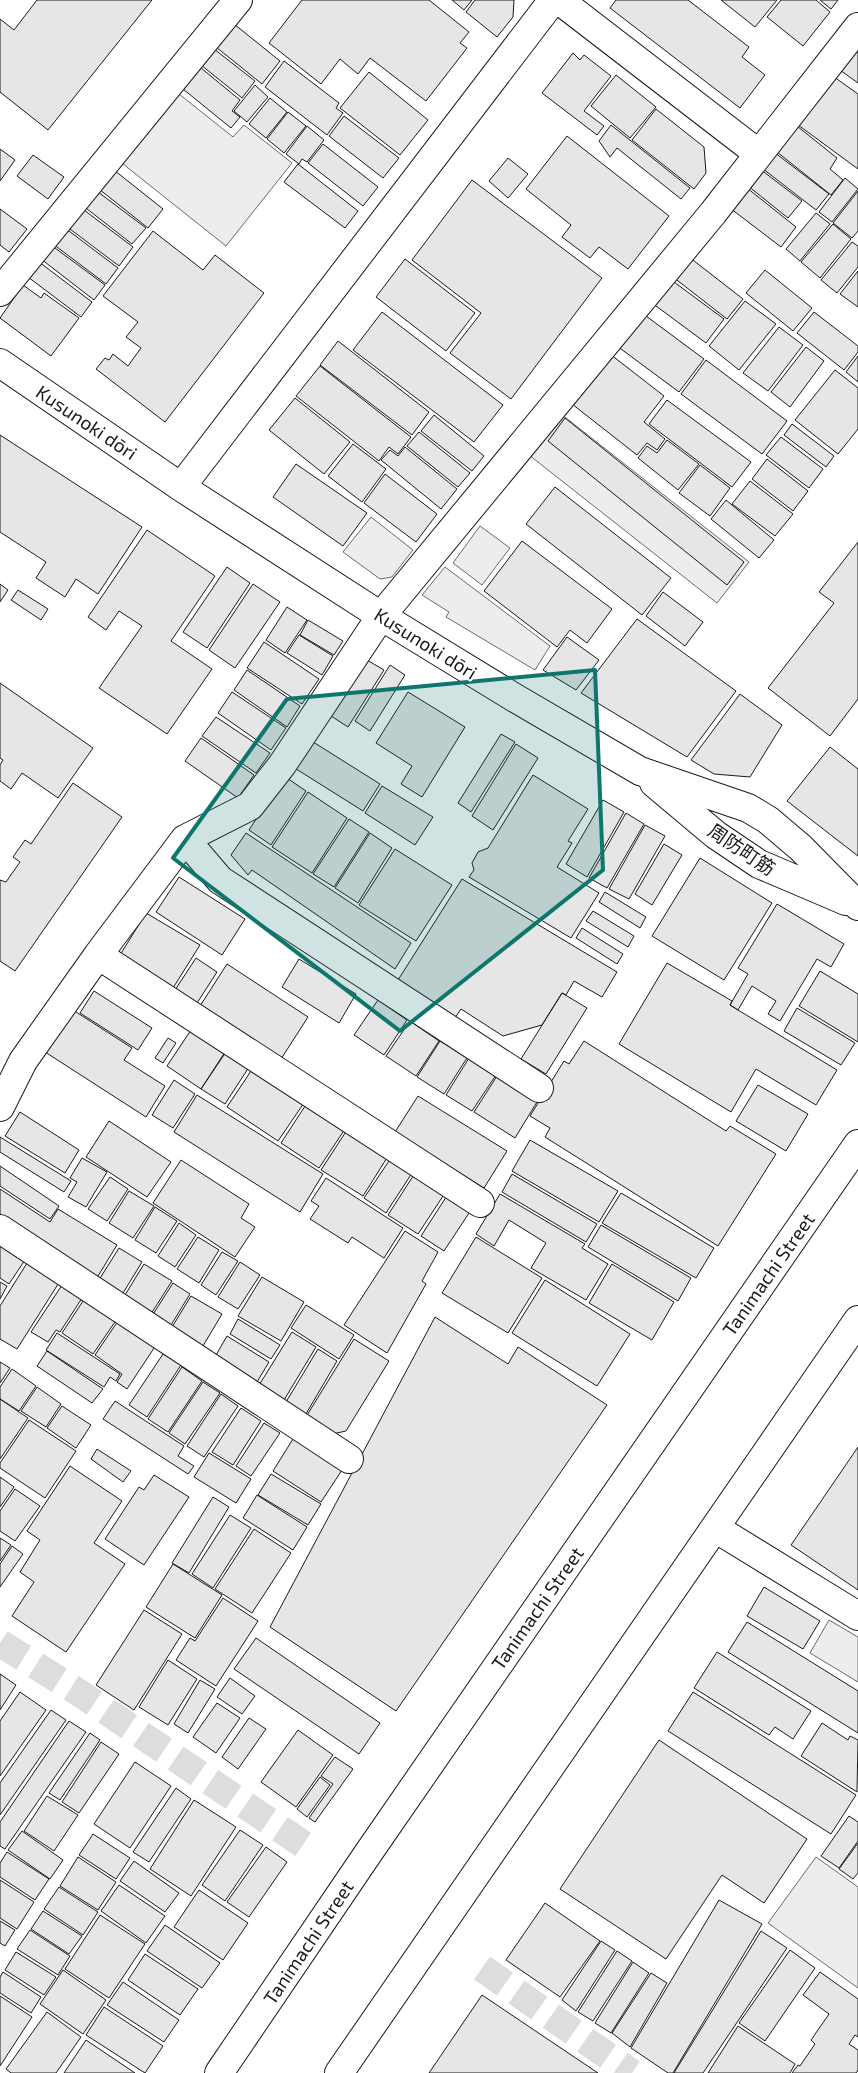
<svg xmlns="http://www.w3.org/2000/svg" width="858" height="2073" viewBox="0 0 858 2073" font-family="'Exo 2','Noto Sans JP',sans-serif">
<rect width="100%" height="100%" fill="#fff"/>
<path fill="#ededed" stroke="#6a6a6a" d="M174 90 233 137 244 125 292 163 226 246 118 160Z
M561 414 749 562 717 603 529 455Z
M371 517 413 550 392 577 380 579 343 552Z
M480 526 510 548 482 585 453 563Z
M445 567 550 646 535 670 446 617 449 612 422 595Z
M829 1620 858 1637V1682L810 1653Z
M816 1857 858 1887V1988L768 1923Z"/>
<path fill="#e6e6e6" stroke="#1a1a1a" d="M37 0H152L48 130 0 92V19L14 30Z
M302 0H429L469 32 460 43 467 48 426 101 370 58 358 74 340 59 321 84 269 43Z
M452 0H472L464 10Z
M475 0H514L513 17 497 37 466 12Z
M616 0H688L749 47 742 57 765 75 740 108 610 8Z
M721 0H777L755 27Z
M781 0H816L830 12 803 46 767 17Z
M820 0H838L831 9Z
M234 24 280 61 262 84 216 47Z
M858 36V83L833 65Z
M214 49 255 81 242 98 201 65Z
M573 53 580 60 584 55 611 76 584 111 604 126 597 135 542 93Z
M284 61 339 103 336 108 343 113 327 135 265 87Z
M201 68 240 100 232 111 240 117 231 128 183 89Z
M369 72 428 120 400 155 340 108Z
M830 74 858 94V169L794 122Z
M616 75 656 107 630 138 591 106Z
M255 85 268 97 247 122 234 111Z
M270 98 287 112 266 138 249 124Z
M656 109 704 147 706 173 694 189 632 140Z
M288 112 306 126 284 153 267 139Z
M344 116 399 158 383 178 329 136Z
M792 122 837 158 830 169 843 180 831 195 772 148Z
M611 125 690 188 681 199 617 148 610 157 599 141Z
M307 126 324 140 307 162 302 159 299 164 286 154Z
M567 136 669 216 628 269 599 247 590 258 562 237 571 225 526 189Z
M323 144 378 187 363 206 308 163Z
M0 149 15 160 0 181Z
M770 149 829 194 816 210 758 165Z
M33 155 64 177 48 199 17 176Z
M508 158 528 174 508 198 489 181Z
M298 164 358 211 345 228 284 182Z
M756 166 802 201 788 218 743 182Z
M114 170 163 209 148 228 99 189Z
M845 178 858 189 832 222 819 212Z
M472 180 602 278 511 399 450 353 481 313 412 260Z
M742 184 796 227 781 247 726 205Z
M94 189 146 228 132 244 82 205Z
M858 191V231L852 238 833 223Z
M80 207 133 247 119 266 66 226Z
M0 209 27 229 9 252 0 245Z
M816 213 830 224 800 261 786 249Z
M833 224 851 239 820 278 801 262Z
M65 228 118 268 106 284 53 244Z
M153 231 203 270 215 255 264 293 165 422 96 369 105 358 109 360 113 354 128 366 141 348 126 337 138 322 103 296Z
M852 242 858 246V267L837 293 821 280Z
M51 245 105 285 94 300 41 259Z
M689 257 743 299 727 319 673 277Z
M405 259 475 313 446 351 376 297Z
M39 262 92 302 81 317 28 277Z
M765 270 812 308 793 331 746 293Z
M858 271V307L840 294Z
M670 279 724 319 706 343 652 303Z
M23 285 41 298 44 293 79 318 51 356 0 318Z
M745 301 776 324 739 370 709 346Z
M382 312 503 405 474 442 353 350Z
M814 312 858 346V352L844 370 797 333Z
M642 313 704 359 679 392 617 346Z
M779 327 803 345 768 391 743 373Z
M338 341 429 412 412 435 320 365Z
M806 347 824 361 790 407 771 392Z
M610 354 664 396 644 422 665 439 657 450 647 443 637 455 572 404Z
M858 356V382L846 372Z
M706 360 787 421 762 454 681 394Z
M320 366 411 437 398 454 389 447 379 461 296 396Z
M835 370 858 388V429L838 454 795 420Z
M295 398 350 442 324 474 269 430Z
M667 400 751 462 732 487 649 424Z
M434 415 484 456 472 471 421 431Z
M565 418 744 562 727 585 548 441Z
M792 424 834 456 826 467 784 435Z
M419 432 470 473 458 487 407 446Z
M0 435 142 527 98 594 76 579 65 597 36 578 46 562 0 532Z
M781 437 823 469 809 488 766 455Z
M667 440 699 464 678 490 638 458 647 446 657 453Z
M353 444 386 469 362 502 328 476Z
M405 447 457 489 441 509 381 460 390 450 398 456Z
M767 459 808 491 793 511 752 479Z
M296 464 367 513 343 546 273 497Z
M700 465 730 488 710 516 679 493Z
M385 474 437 514 416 542 364 503Z
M750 481 793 514 775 536 732 504Z
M555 487 671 578 642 615 526 524Z
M726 500 774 540 759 558 711 519Z
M147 530 215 576 171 641 212 669 167 734 99 688 142 626 119 611 106 630 88 617Z
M522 541 612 609 587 643 570 630 557 647 484 591Z
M858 542V699L830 736 768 688 834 603 819 592Z
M227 567 250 583 207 648 183 632Z
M0 584 8 590 0 602Z
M253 584 280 602 235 668 209 650Z
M18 590 48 609 41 620 11 600Z
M663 592 703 622 685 646 646 616Z
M287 607 307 620 285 653 266 640Z
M637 619 736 691 687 757 581 693Z
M308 620 343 641 334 655 300 635Z
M299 635 333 656 322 675 287 653Z
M567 637 599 660 576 690 543 670Z
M264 642 319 679 302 704 247 668Z
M367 660 384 670 348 727 331 716Z
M390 665 405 675 370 731 355 721Z
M247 670 300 706 287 727 234 690Z
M0 683 93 748 58 798 22 773 11 789 0 781V765L3 760 0 758Z
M232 692 286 728 271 750 218 713Z
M408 692 465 727 422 797 401 784 412 766 376 743Z
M740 694 782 725 750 777 714 774 691 760Z
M216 717 270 753 256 773 202 736Z
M501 734 515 742 471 812 458 803Z
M201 738 254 775 238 798 185 761Z
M310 740 380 784 363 811 293 767Z
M516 744 538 758 493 830 472 816Z
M830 747 858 769V856L787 801Z
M533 775 588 809 568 841 572 843 557 867 599 893 571 938 469 877 474 870 472 863 478 852 488 848Z
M284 776 306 791 271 845 249 830Z
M73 783 122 817 15 971 0 961V880L6 882 20 862 13 857 25 840 31 844Z
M382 786 433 817 415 845 365 813Z
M308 792 347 818 312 873 272 847Z
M603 800 624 812 587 877 566 864Z
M626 813 644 824 607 888 589 878Z
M349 819 369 832 334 887 313 874Z
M645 825 665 836 629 899 609 889Z
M246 833 411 943 395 969 252 870 248 875 231 855Z
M370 833 392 848 358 903 335 888Z
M664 844 682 855 652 905 635 894Z
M395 849 452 885 416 941 359 905Z
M700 858 772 903 724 980 652 936Z
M179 877 245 919 222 955 156 912Z
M462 879 617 972 602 997 574 981 566 995 562 993 542 1025 503 1036 461 1009 455 1018 398 980Z
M605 892 646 917 640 928 599 902Z
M777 904 844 944 831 967 817 959 780 1021 768 1014 776 1001 752 986 738 1010 730 1005 748 974 738 968Z
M593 911 634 936 628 947 586 921Z
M146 913 200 945 173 988 120 955Z
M582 928 623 954 617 964 576 938Z
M196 958 217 972 197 1003 175 990Z
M299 959 356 994 339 1023 282 987Z
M667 963 732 1001 730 1005 738 1010 837 1070 816 1105 756 1069 731 1112 619 1044Z
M227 964 308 1017 281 1059 200 1006Z
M820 971 858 994V1042L799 1006Z
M94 991 152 1028 138 1050 80 1013Z
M562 993 587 1008 546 1074 521 1059Z
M378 1000 407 1020 384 1055 354 1035Z
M797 1008 855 1043 841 1065 784 1031Z
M73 1010 132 1048 124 1060 165 1086 146 1117 45 1052Z
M410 1021 439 1041 416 1076 386 1056Z
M193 1027 227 1049 201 1089 167 1066Z
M168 1038 176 1043 163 1063 155 1058Z
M440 1041 467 1058 444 1094 417 1077Z
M584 1041 726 1131 730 1126 776 1154 718 1246 545 1137 550 1128 530 1116 564 1061 569 1064Z
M228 1049 251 1064 225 1104 201 1089Z
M469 1058 496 1075 472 1111 446 1095Z
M255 1065 306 1100 278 1141 227 1107Z
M497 1076 537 1102 515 1138 474 1112Z
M174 1080 195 1094 173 1128 152 1115Z
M758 1085 808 1114 786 1151 736 1121Z
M197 1095 323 1174 300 1212 174 1132Z
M418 1096 507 1151 484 1188 395 1132Z
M309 1100 347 1126 319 1168 281 1143Z
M20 1112 79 1150 65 1173 5 1136Z
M109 1121 171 1162 147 1197 86 1157Z
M349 1127 390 1153 363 1196 321 1170Z
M0 1137 71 1181 64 1192 0 1152Z
M530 1140 618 1191 599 1222 512 1171Z
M393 1155 414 1170 386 1213 364 1198Z
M82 1158 107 1172 86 1207 68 1197 77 1182 70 1178Z
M181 1160 249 1204 241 1218 255 1227 235 1257 153 1203Z
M0 1166 59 1206 50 1219 0 1186Z
M417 1170 447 1190 418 1234 388 1215Z
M512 1174 597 1224 586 1242 502 1192Z
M110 1177 128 1189 107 1221 88 1209Z
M326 1178 403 1228 384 1258 352 1237 348 1243 310 1219 319 1206 311 1201Z
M0 1189 50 1222 58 1209 117 1245 95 1281 0 1220Z
M129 1191 154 1206 133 1238 109 1223Z
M450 1191 473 1207 444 1251 421 1236Z
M621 1193 714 1248 696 1278 602 1223Z
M500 1194 585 1244 582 1248 608 1264 586 1300 531 1268 546 1243 509 1220 494 1246 476 1234Z
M155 1207 177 1221 156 1253 135 1240Z
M179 1223 196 1235 175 1267 158 1256Z
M601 1225 691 1278 678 1301 588 1247Z
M405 1231 438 1252 422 1281 426 1284 387 1353 344 1325Z
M198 1237 219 1250 199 1283 177 1269Z
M476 1237 542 1278 508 1333 442 1293Z
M4 1241 27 1257 9 1284 0 1278V1246Z
M119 1248 142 1262 120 1298 97 1283Z
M222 1252 238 1261 216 1295 201 1285Z
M29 1260 60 1281 17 1349 0 1339V1306Z
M240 1262 260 1275 238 1309 218 1297Z
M144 1264 172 1281 149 1317 122 1300Z
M612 1264 674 1302 652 1340 589 1303Z
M262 1277 304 1302 281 1341 238 1316Z
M545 1280 630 1334 597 1386 512 1333Z
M0 1282 7 1286 0 1299Z
M64 1282 84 1295 60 1332 56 1330 48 1342 31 1332Z
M173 1283 190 1294 168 1330 150 1319Z
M87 1295 119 1316 93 1354 62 1333Z
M191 1296 222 1314 200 1351 169 1332Z
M306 1305 354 1335 339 1359 291 1328Z
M435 1317 508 1364 518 1347 607 1405 396 1711 270 1627Z
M120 1318 158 1342 127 1389 117 1382 122 1374 95 1355Z
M238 1319 280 1345 271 1359 230 1334Z
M292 1332 316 1347 281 1405 256 1390Z
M57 1333 120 1374 116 1381 110 1377 104 1387 46 1350Z
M227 1336 269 1362 254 1387 212 1362Z
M354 1339 389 1361 346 1431 328 1435 304 1420Z
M318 1349 337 1361 303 1419 283 1407Z
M47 1351 103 1389 92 1403 37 1366Z
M163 1354 181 1365 147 1417 129 1405Z
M0 1362 10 1368 0 1383Z
M182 1367 202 1381 168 1432 148 1419Z
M12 1369 36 1386 19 1411 0 1399V1387Z
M203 1382 220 1393 185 1444 169 1433Z
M37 1387 61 1404 46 1427 21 1411Z
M221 1394 238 1406 204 1457 187 1446Z
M0 1399 28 1418 0 1459Z
M115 1401 184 1446 178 1456 194 1466 188 1474 103 1419Z
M62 1406 91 1425 76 1448 47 1428Z
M241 1408 261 1421 233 1465 212 1452Z
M29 1420 76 1451 45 1498 0 1468V1463Z
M264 1423 280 1433 251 1476 236 1466Z
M293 1439 342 1470 321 1502 273 1471Z
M858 1447V1590L791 1545Z
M97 1449 131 1471 123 1482 91 1459Z
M209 1453 251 1479 236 1503 194 1477Z
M70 1466 122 1501 94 1543 125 1564 66 1652 12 1616 34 1582 20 1572 40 1540 27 1531Z
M271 1474 321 1504 308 1525 258 1495Z
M154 1475 189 1497 144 1565 105 1539 139 1487 144 1490Z
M0 1477 14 1487 0 1507Z
M15 1489 40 1506 15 1541 0 1531V1511Z
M257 1495 307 1527 293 1550 243 1518Z
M213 1497 229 1507 189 1573 172 1563Z
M230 1515 251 1528 213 1588 192 1574Z
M254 1529 291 1553 252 1613 215 1589Z
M0 1538 11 1545 0 1561Z
M12 1546 23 1554 0 1587V1564Z
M173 1564 222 1595 195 1638 146 1607Z
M764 1587 820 1621 803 1649 747 1616Z
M223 1598 258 1621 216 1686 176 1660 190 1638 195 1641Z
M144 1610 182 1634 134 1710 96 1685Z
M747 1622 858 1691V1733L728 1652Z
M256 1638 380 1723 359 1754 234 1669Z
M717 1652 811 1711 793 1739 775 1727 769 1735 694 1688Z
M168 1660 197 1679 168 1725 139 1707Z
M0 1674 16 1685 0 1710Z
M230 1678 255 1696 242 1714 217 1697Z
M200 1680 215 1689 188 1733 174 1724Z
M20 1692 46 1710 0 1776V1721Z
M693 1692 856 1795 831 1834 668 1731Z
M217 1703 240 1718 216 1753 193 1737Z
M51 1710 66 1720 0 1815V1783Z
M249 1718 266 1729 238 1769 222 1757Z
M69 1721 86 1732 5 1849 0 1846V1822Z
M822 1723 848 1740 850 1736 858 1740 857 1792 801 1756Z
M298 1730 333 1755 296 1807 261 1782Z
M90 1733 100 1740 60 1800 49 1793Z
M659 1740 807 1839 764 1903 722 1875 666 1959 560 1889Z
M101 1742 119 1754 79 1813 62 1802Z
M335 1757 353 1769 315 1822 309 1818 333 1784 321 1776Z
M135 1762 171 1786 130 1848 94 1824Z
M320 1777 330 1785 307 1817 297 1809Z
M176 1788 191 1799 149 1862 133 1852Z
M47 1796 78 1815 54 1851 24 1831Z
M194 1800 236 1827 191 1896 150 1869Z
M849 1816 858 1822V1841L839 1868 821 1856Z
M240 1830 263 1845 225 1901 202 1885Z
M22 1831 63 1860 50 1879 8 1850Z
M93 1834 130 1858 116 1879 79 1855Z
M858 1843V1873L853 1879 839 1869Z
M266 1847 287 1862 249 1917 227 1902Z
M7 1852 49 1879 35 1900 0 1877V1863Z
M78 1857 116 1882 98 1910 60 1886Z
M134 1861 179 1893 165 1912 120 1881Z
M0 1880 34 1902 17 1929 0 1918Z
M119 1885 165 1916 146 1943 101 1911Z
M59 1887 98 1912 83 1935 44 1909Z
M199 1890 248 1923 223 1960 174 1927Z
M719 1900 762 1924 673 2073H668L631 2048Z
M545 1903 600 1941 560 1997 506 1960Z
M43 1911 82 1936 69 1954 31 1929Z
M100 1915 145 1944 109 1998 65 1969Z
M0 1921 15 1930 5 1946 0 1943Z
M165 1925 220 1963 202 1988 147 1951Z
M30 1930 70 1956 58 1975 17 1949Z
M761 1931 787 1948 703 2073H674Z
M601 1941 615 1950 576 2011 562 2000Z
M790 1950 815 1968 765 2041 739 2023Z
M617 1951 632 1961 593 2021 578 2012Z
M16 1952 56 1977 44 1995 5 1970Z
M145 1954 198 1989 180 2015 128 1980Z
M633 1962 649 1973 611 2033 595 2023Z
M63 1970 106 2000 83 2034 40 2004Z
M3 1972 41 1997 31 2013 0 1993V1977Z
M820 1972 858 1999V2037L855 2035 849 2044 858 2050V2070L856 2073H792L798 2065 800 2066 815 2044 811 2040 829 2014 803 1995Z
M651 1973 667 1983 630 2047 612 2033Z
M123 1982 179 2020 164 2042 107 2005Z
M482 1995 598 2073H429Z
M0 1996 32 2017 0 2066Z
M104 2007 163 2046 145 2073 86 2035Z
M47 2012 81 2037 56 2073H11L6 2069Z
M738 2026 795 2064 790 2073H708Z
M86 2040 135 2073H64Z"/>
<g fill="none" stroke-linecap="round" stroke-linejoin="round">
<path stroke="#ddd" stroke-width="28" stroke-dasharray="28 14" stroke-linecap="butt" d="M0 1643 78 1692 313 1851
M482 1968 632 2073"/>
<g stroke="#1a1a1a" stroke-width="30">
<path id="minor" d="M559 0 759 154
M0 292 238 0
M0 363 181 487 381 616 515 698 640 771 748 808 768 820 801 848 858 906
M181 487 553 0
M654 783 716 835 759 864 846 901
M185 839 220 880 539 1088
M98 955 480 1203
M0 1107 23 1061 98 955 185 839 250 806 282 765 381 616 713 213 858 27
M0 1229 349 1459
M715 1528 858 1616"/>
</g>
<g stroke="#1a1a1a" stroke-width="30">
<path id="major" d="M219 2073 369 1852 858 1144
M339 2073 858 1320"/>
</g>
<use href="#minor" stroke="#fff" stroke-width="28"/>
<use href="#major" stroke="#fff" stroke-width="28"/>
</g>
<path fill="#0f766e" fill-opacity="0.2" stroke="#0f766e" stroke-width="4" stroke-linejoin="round" d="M595 670 603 870 400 1031 173 858 287 699Z"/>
<g text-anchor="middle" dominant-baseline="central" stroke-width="4" stroke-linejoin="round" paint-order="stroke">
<g font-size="19" fill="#1a1a1a" stroke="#fff">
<text transform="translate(87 422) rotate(34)">Kusunoki dōri</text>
<text transform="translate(426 643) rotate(32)">Kusunoki dōri</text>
<text transform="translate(742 849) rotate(34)">周防町筋</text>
<text transform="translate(768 1274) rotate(-55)">Tanimachi Street</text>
<text transform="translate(537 1608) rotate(-55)">Tanimachi Street</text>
<text transform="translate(308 1942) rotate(-56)">Tanimachi Street</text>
</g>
</g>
</svg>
